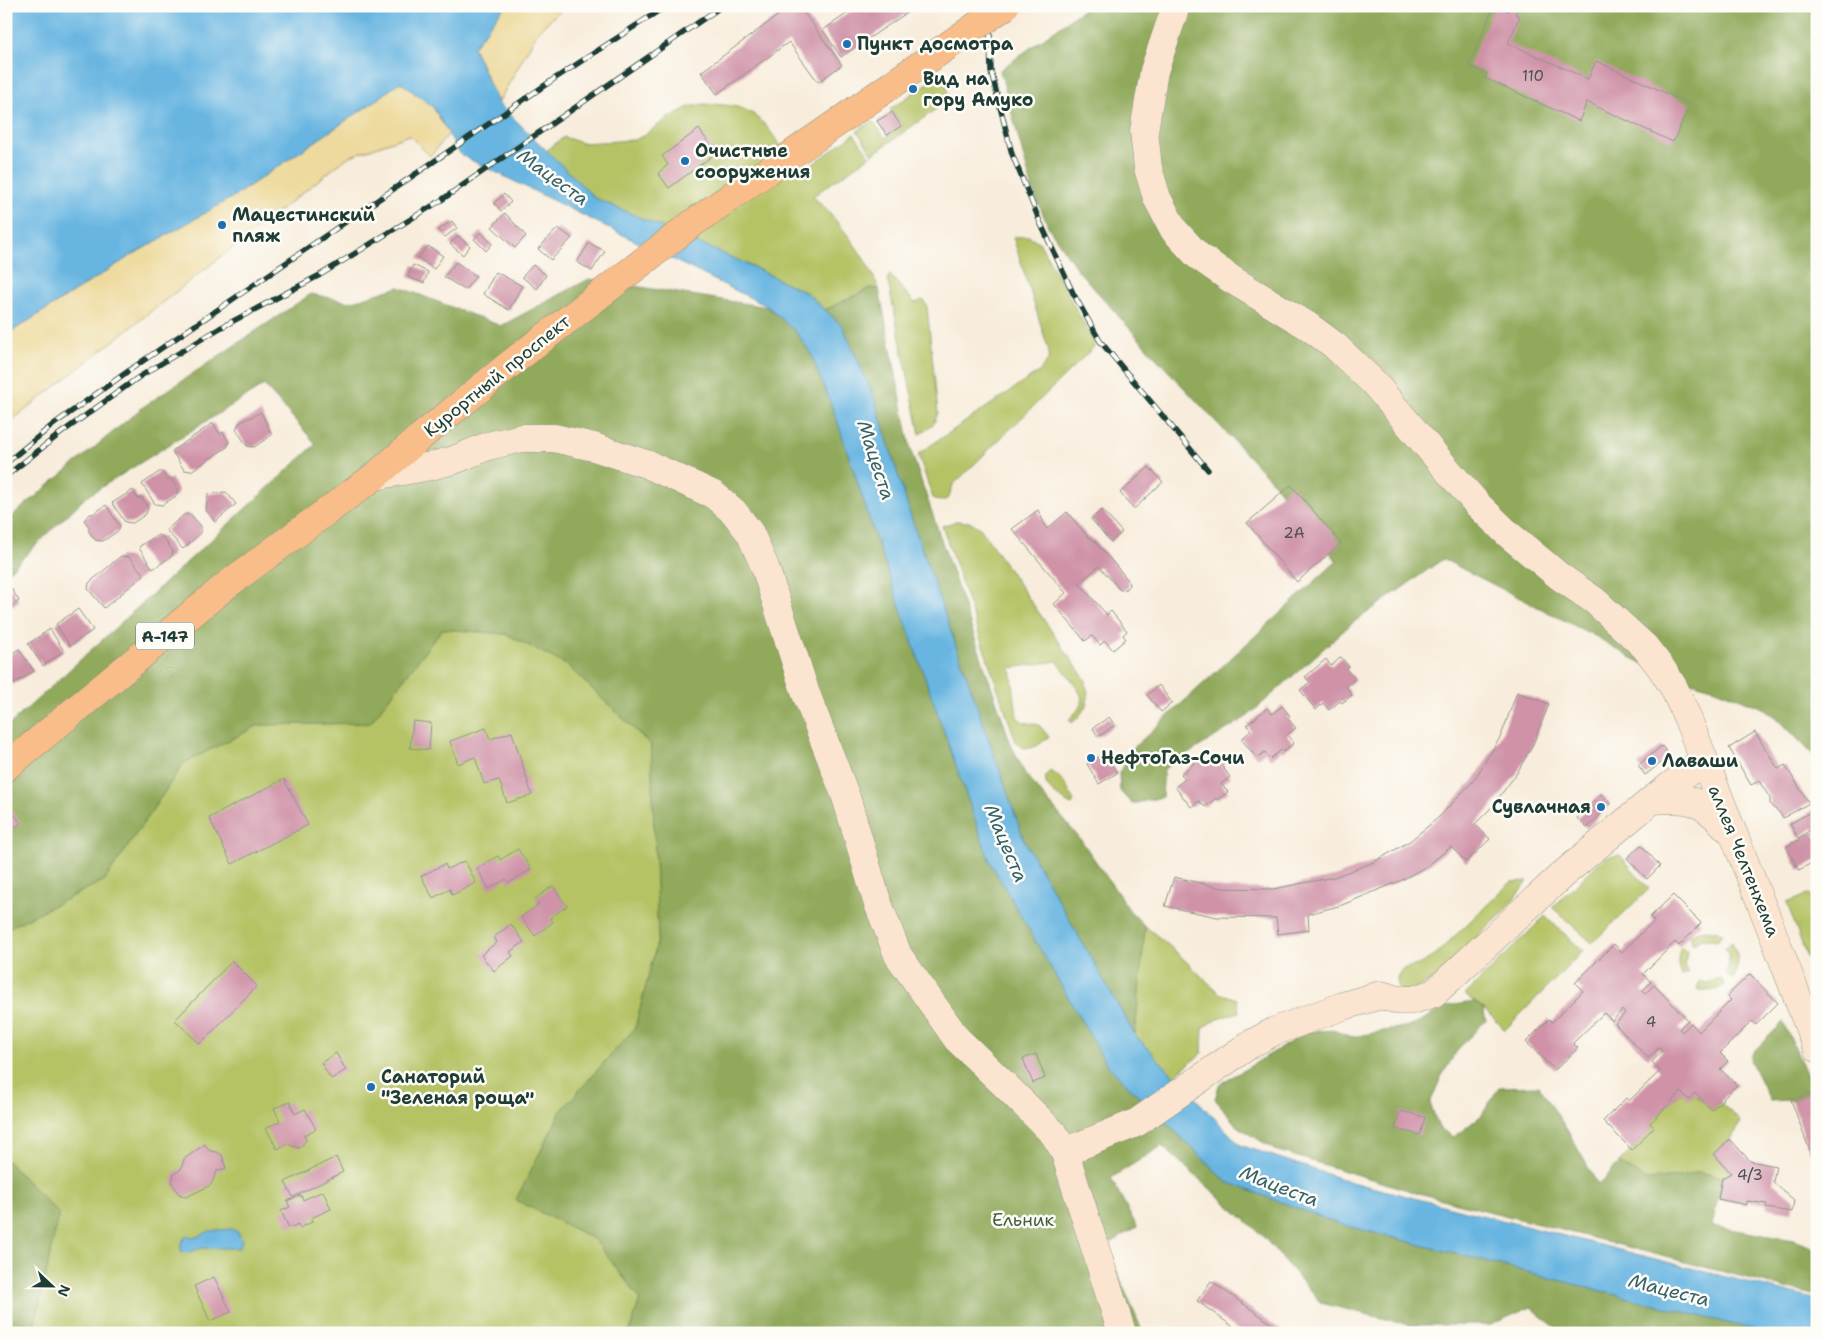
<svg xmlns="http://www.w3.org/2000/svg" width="1823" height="1339" viewBox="0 0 1823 1339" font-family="'Shantell Sans',sans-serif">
<rect width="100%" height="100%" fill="#fdfcf7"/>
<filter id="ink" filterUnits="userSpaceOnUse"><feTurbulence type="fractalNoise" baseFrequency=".02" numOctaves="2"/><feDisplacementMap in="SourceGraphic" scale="10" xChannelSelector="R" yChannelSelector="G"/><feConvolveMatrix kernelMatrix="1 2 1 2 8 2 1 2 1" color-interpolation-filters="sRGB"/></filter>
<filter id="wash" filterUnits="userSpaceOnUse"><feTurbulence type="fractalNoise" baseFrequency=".0096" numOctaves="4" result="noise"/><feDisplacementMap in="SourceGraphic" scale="20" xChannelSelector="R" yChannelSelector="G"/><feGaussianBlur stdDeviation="1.12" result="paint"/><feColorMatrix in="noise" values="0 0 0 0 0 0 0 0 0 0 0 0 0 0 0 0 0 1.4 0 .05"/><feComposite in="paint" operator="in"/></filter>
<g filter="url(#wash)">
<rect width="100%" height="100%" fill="#f8eddc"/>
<path fill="#b5c365" stroke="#6a804c" d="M944 72 949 100 873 154 857 131 873 121 885 138 903 126 890 109Z
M703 104C718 105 736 104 750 112 770 124 785 155 798 175L854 134 870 156 813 196C840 223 865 254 879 289L870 288 825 310 807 293 751 266 595 199 546 151 564 137 582 143 635 140 646 134 671 116 689 107Z
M1029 236 1039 242 1096 345 953 485 948 499 939 501 933 498 918 454 1040 371 1048 360 1049 351 1013 237Z
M890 275 915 303 922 300 924 301 927 307 938 413 933 425 920 434 888 282V277Z
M957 521 971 522 980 528 1087 682 1085 684C1093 699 1084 713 1072 723L1069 719C1073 715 1080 709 1082 703 1085 693 1063 670 1057 661L1011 668 1017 717 1023 722 1039 725 1049 737C1039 745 1027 755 1016 742L942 526Z
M442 629 506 634 567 665 651 745 658 939 635 1028 561 1111 516 1200 594 1239 640 1299 629 1333H33L59 1214 6 1160V929L105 880 184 763 259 725 370 723Z
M1050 771C1063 777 1068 790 1074 801L1072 805C1066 803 1048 790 1046 783 1045 781 1046 778 1046 775Z
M1620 855 1649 889 1592 943 1552 907 1605 857Z
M1528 881 1502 914 1434 979 1409 993 1398 988 1397 978 1402 969 1421 964 1436 954 1511 882Z
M1810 894 1817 917V985L1787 903Z
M1545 916 1583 951 1505 1030 1483 1008 1465 995Z
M1145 926 1172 948 1219 993 1237 999 1239 1012 1218 1019 1203 1027 1202 1053 1174 1076 1135 1035Z
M1705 930 1716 931 1722 933 1717 941 1703 939 1693 944 1689 937 1695 932Z
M1732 942C1739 955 1740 966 1733 979L1725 973C1730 965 1730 956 1725 948Z
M1681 946 1687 951 1685 965 1689 973 1681 976C1677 965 1677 958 1681 946Z
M1721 978 1725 986C1715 991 1708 992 1697 989L1699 981 1707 983Z
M1681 1092 1689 1099 1695 1094 1712 1110 1720 1102 1740 1121C1737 1135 1724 1145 1714 1154L1731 1173 1722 1178 1700 1172 1680 1177 1646 1180 1619 1163 1654 1127 1650 1123Z"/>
<path fill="#90a95a" stroke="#587347" d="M1088 6H1817V759L1784 725 1765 709 1716 689 1666 675 1628 656 1597 637 1443 559 1351 624 1248 716 1164 769 1162 797 1132 804 1120 791 1119 773 1132 749 1337 561 1270 479 1155 357 1077 269 1049 228 1033 191 1000 70Z
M589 279 767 307 796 331 811 354 836 417 874 533 990 862 1107 1065 1227 1182 1339 1224 1766 1333H1562L1531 1307 1490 1325H1410L1321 1303 1261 1234 1162 1146 1111 1178 1137 1227 1106 1246 1143 1333H629L640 1299 594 1239 516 1200 561 1111 635 1028 658 939 651 745 567 665 506 634 442 629 370 723 259 725 184 763 105 880 6 929V728L316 444 264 385 86 497 6 574V521L143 407 311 294 350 302 399 287 501 326Z
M870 288 879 289 911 451 1011 744 1025 774 1081 840 1130 911 1145 926 1135 1035 1024 840 913 523 874 397 843 327 825 310Z
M1474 1002 1483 1008 1486 1020 1458 1049 1441 1077 1430 1103 1439 1128 1454 1137 1482 1115 1499 1087 1539 1086 1569 1133 1598 1185 1619 1163 1646 1180 1680 1177 1700 1172 1722 1178 1712 1226 1793 1240 1817 1249V1296L1411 1191 1275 1150 1236 1125 1215 1099 1219 1085 1307 1032 1332 1030 1353 1037 1414 1025 1446 1006Z
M1783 1022 1817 1097V1111L1810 1093 1791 1100 1770 1101 1750 1060 1753 1052Z
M6 1160 59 1214 33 1333H6Z"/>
<path fill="#eeda9e" stroke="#868c69" d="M505 6H565L538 31 498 103 473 47Z
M400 82 433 107 449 134 430 156 409 135 348 157 6 425V335L132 255 236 195 378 99Z"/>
<path fill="#67b5e1" stroke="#43798a" d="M6 6H505L473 47 498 103 595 198 751 266 807 293 843 327 874 397 913 523 1024 840 1135 1035 1240 1145 1351 1182 1817 1300V1333H1766L1339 1224 1227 1182 1107 1065 990 862 874 533 836 417 811 354 796 332 767 306 461 155 433 107 400 82 378 99 236 195 132 255 6 335Z
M231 1229 238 1232 242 1241 239 1248H202L186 1253 181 1251V1243L186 1236 197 1237 210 1231Z"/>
<g id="blocks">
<path fill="#cf92a7" d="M791 6H799L842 65 818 82 789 42 717 94 701 72Z
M858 6H917L841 57 823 30Z
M1494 6 1508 11 1509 6H1519L1515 14 1520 16 1508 43 1588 79 1596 61 1690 104 1673 142 1587 102 1579 121 1485 78 1487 73 1469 66Z
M892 112 901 126 887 135 877 121Z
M699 129 716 153 669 188 658 173 668 165 662 156Z
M504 194 511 202 501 211 494 203Z
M505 213 526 236 515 248 492 227Z
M452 221 457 228 445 237 438 230Z
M558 228 572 238 551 260 538 249Z
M481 232 492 244 486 251 474 239Z
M458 236 470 246 463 255 450 244Z
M589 243 605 251 592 271 577 262Z
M428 246 443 256 434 269 418 258Z
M456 262 476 276 465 290 444 277Z
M413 265 428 272 424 283 408 277Z
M533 265 546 275 537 289 522 277Z
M496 272 522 286 509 310 483 294Z
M261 412 272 435 254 447 247 446 236 429 239 423Z
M213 423 220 434 223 432 229 442 227 447 191 471 184 470 172 451Z
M1149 467 1163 482 1134 509 1120 493Z
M159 472H162L168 480 171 478 178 490 176 496 162 505 155 504 142 484Z
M1291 485 1341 543 1297 582 1247 523Z
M133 490 138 499 141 497 148 508 146 514 133 523 125 522 112 503Z
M226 492 236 504 215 522 206 510 208 494Z
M106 505 120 526 118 531 103 541 95 540 88 530 90 528 84 520 90 514H93Z
M1038 510 1047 529 1067 512 1088 537 1094 540 1128 580 1129 584 1127 589 1120 590 1099 566 1079 583 1107 615 1111 611 1127 631 1123 635 1126 639 1113 650 1105 641 1100 645 1092 636 1085 641 1054 604 1066 593 1012 529Z
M1102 510 1122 532 1111 542 1091 519Z
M185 514 191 515 201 526V533L183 549 166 530Z
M158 535 163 537 173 551 172 556 153 569 139 548 140 546Z
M121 556 129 557 144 575 104 608 88 589 89 583Z
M6 588 8 590 11 588 19 601 6 610Z
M78 609 93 630 70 646 56 624Z
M50 629 64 651 43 666 28 644Z
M19 649 34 671 12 685 6 677V657Z
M1341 657 1349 667 1346 669 1355 679 1346 687 1352 695 1342 703 1340 701 1329 710 1323 703 1316 710 1300 690 1310 682 1305 677 1326 659 1331 666Z
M1159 685 1172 703 1161 712 1147 695Z
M1517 692 1549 704 1533 744 1517 773 1491 808 1475 824 1490 839 1466 862 1451 847 1427 866 1400 881 1342 905 1308 914 1309 930 1278 934 1276 918 1217 917 1165 906 1174 877 1222 888 1273 889 1334 877 1374 862 1410 841 1439 817 1474 780 1501 736Z
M1282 706 1290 716 1287 718 1296 728 1287 735 1294 743 1283 752 1281 750 1270 759 1265 752 1257 758 1241 739 1251 731 1247 725 1267 708 1272 714Z
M1109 717 1115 725 1098 737 1093 728Z
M413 721 431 723 429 750 410 748Z
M486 728 490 739 512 732 532 795 507 803 499 780 484 784 475 757 458 764 450 741Z
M1755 732 1778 769 1785 765 1809 803 1783 818 1779 812 1772 807 1770 803V798L1759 781 1751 785 1729 748Z
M1662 746 1670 756 1645 775 1638 765Z
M1105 753 1117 773 1099 784 1087 764Z
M1216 755 1224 764 1222 766 1230 777 1221 784 1228 792 1217 800 1216 798 1205 807 1199 801 1191 807 1175 787 1185 779 1181 774 1201 757 1206 763Z
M284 779 308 825 232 864 209 818Z
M1601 794 1611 804 1587 828 1577 818Z
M1817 808V833L1814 828 1798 838 1790 824Z
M10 809 21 823 6 834V812Z
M1813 832 1817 839V860L1799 870 1786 847Z
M1641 845 1660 866 1647 879 1627 858Z
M518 849 531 869 509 883 506 879 489 889 477 868 498 856 500 860Z
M465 861 476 883 452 895 450 889 433 898 421 876 445 864 447 869Z
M553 886 567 906 550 918 553 922 535 936 521 917 539 904 535 899Z
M1673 895 1701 923 1679 946 1675 942 1643 974 1651 982 1642 991 1645 994 1654 985 1688 1020 1679 1029 1682 1032 1691 1023 1699 1032 1731 1000 1727 996 1750 974 1778 1003 1756 1025 1752 1021 1720 1053 1728 1061 1720 1069 1737 1085 1712 1110 1695 1093 1689 1100 1681 1092 1650 1123 1654 1127 1632 1150 1603 1121 1626 1098 1629 1101 1660 1071 1652 1062 1662 1051 1659 1048 1648 1058 1615 1024 1625 1013 1622 1010 1612 1021 1604 1013 1573 1043 1578 1048 1555 1070 1526 1042 1549 1019 1552 1022 1583 991 1575 983 1614 944 1622 952 1654 921 1650 917Z
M511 924 524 942 510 952 513 956 494 971 481 955 497 942 494 937Z
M232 961 257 986 200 1044 175 1020Z
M336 1053 346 1070 331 1079 321 1063Z
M1036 1054 1045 1078 1033 1083 1023 1059Z
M1810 1093 1817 1111V1164L1815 1165 1791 1100Z
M290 1102 295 1114 305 1109 316 1129 304 1135 306 1140 300 1148 291 1146 289 1143 277 1149 266 1128 280 1121 274 1108Z
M1400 1111 1425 1117 1420 1135 1395 1129Z
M1730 1139 1750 1161 1776 1166 1773 1182 1794 1200 1792 1212 1766 1208 1767 1204 1747 1201V1205L1718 1199 1722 1178 1731 1173 1714 1154Z
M205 1144 210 1151 217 1152 222 1155 226 1168 217 1171 211 1185 186 1197 179 1194 172 1183 174 1174 181 1169 184 1159Z
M336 1157 343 1172 293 1197 285 1182Z
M323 1191 331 1209 311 1218 312 1222 299 1228 298 1224 289 1228 281 1211 290 1207 287 1201 301 1195 303 1200Z
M214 1277 231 1312 210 1321 194 1286Z
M1211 1281 1285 1333H1242L1197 1301Z"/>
</g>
</g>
<g filter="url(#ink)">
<use href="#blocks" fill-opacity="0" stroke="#8c9588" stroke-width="1"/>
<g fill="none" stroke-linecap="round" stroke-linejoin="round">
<g stroke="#8c9588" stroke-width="29">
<path id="secondary" d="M1176 6 1154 71 1144 131 1148 168 1157 198 1174 230 1197 255 1231 279 1308 326 1334 345 1374 383 1444 466 1478 505 1508 534 1559 576 1595 601 1645 647 1662 669 1674 688 1687 717 1768 921 1817 1048
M375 476 431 466 454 460 488 446 522 438H554L594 447 649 465 714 495 734 512 750 533 765 567 805 691 846 797 877 901 898 955 957 1039 1008 1088 1054 1134 1064 1150 1122 1333
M1652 800C1691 797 1700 799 1727 828
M1064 1150 1079 1146 1136 1123 1249 1045 1275 1031 1343 1006 1381 995 1398 1000H1413L1434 993 1562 875 1652 800 1704 760"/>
</g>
<g stroke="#8c9588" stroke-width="29">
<path id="primary" d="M6 767 228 584 375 476 418 439"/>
</g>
<use href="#secondary" stroke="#fce5d0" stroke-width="28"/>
<use href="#primary" stroke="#f8bd89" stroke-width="28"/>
<g stroke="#1f3d34" stroke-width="5.5">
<path id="rail" d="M989 6 991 71 1012 154 1040 222 1073 293 1100 341 1208 470
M6 463 54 424 134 367 554 79 666 6
M6 476 61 433 139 377 220 328 320 275 440 201 722 6"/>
</g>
<use href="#rail" stroke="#fdfcf7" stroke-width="4" stroke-dasharray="11" stroke-linecap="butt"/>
<g stroke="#8c9588" stroke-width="29" stroke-linecap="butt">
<path id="primary-bridge" d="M418 439 510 364 693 223 1005 6"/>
</g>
<use href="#primary-bridge" stroke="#f8bd89" stroke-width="28"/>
</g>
</g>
<g fill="#1f6fb2" stroke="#fdfcf7" stroke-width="2">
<circle cx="847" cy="44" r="5"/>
<circle cx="913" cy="89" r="5"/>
<circle cx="685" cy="161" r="5"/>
<circle cx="222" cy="225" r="5"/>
<circle cx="1091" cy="758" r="5"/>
<circle cx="1652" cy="761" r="5"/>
<circle cx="1601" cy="807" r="5"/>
<circle cx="371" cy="1087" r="5"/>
</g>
<g text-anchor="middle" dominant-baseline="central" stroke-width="5" stroke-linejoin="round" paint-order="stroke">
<g font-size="15" fill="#4b5251">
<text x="1533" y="76">110</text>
<text x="1294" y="533">2А</text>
<text x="1651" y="1022">4</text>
<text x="1750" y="1175">4/3</text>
</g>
<rect fill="#fdfcf7" stroke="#62766e" stroke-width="1" x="136" y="622.5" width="58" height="27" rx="4"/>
<g font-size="16" font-weight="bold" fill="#1f3d34">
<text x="165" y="636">А-147</text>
</g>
<g font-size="18" font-weight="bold" fill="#1f3d34" stroke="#fdfcf7" text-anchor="start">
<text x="857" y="44">Пункт досмотра</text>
<text x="923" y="79">Вид на<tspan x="923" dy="21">гору Амуко</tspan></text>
<text x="695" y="151">Очистные<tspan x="695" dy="21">сооружения</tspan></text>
<text x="232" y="215">Мацестинский<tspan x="232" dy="21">пляж</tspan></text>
<text x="1101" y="758">НефтоГаз-Сочи</text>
<text x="1662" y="761">Лаваши</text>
<text x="1591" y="807" text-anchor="end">Сувлачная</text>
<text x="381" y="1077">Санаторий<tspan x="381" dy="21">"Зеленая роща"</tspan></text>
</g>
<g font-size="18" fill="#1f3d34" stroke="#fdfcf7">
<text transform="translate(497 376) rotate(-39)">Курортный проспект</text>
<text transform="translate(1744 861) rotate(68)">аллея Челтенхема</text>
</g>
<g font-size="18" fill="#445e40" stroke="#fdfcf7">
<text x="1023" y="1220">Ельник</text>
</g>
<g font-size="19" font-style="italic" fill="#356168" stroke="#fdfcf7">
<text transform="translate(553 177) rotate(36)">Мацеста</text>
<text transform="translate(876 460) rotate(72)">Мацеста</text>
<text transform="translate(1006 843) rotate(67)">Мацеста</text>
<text transform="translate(1279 1186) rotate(21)">Мацеста</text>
<text transform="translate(1669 1290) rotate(14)">Мацеста</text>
</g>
</g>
<rect width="1823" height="1339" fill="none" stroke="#fdfcf7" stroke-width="25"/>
<g transform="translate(52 1286) rotate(112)" stroke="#fdfcf7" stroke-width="4" paint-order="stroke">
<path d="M0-4L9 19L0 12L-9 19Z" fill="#1f3d34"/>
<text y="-8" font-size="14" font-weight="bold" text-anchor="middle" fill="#1f3d34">N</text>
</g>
</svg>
